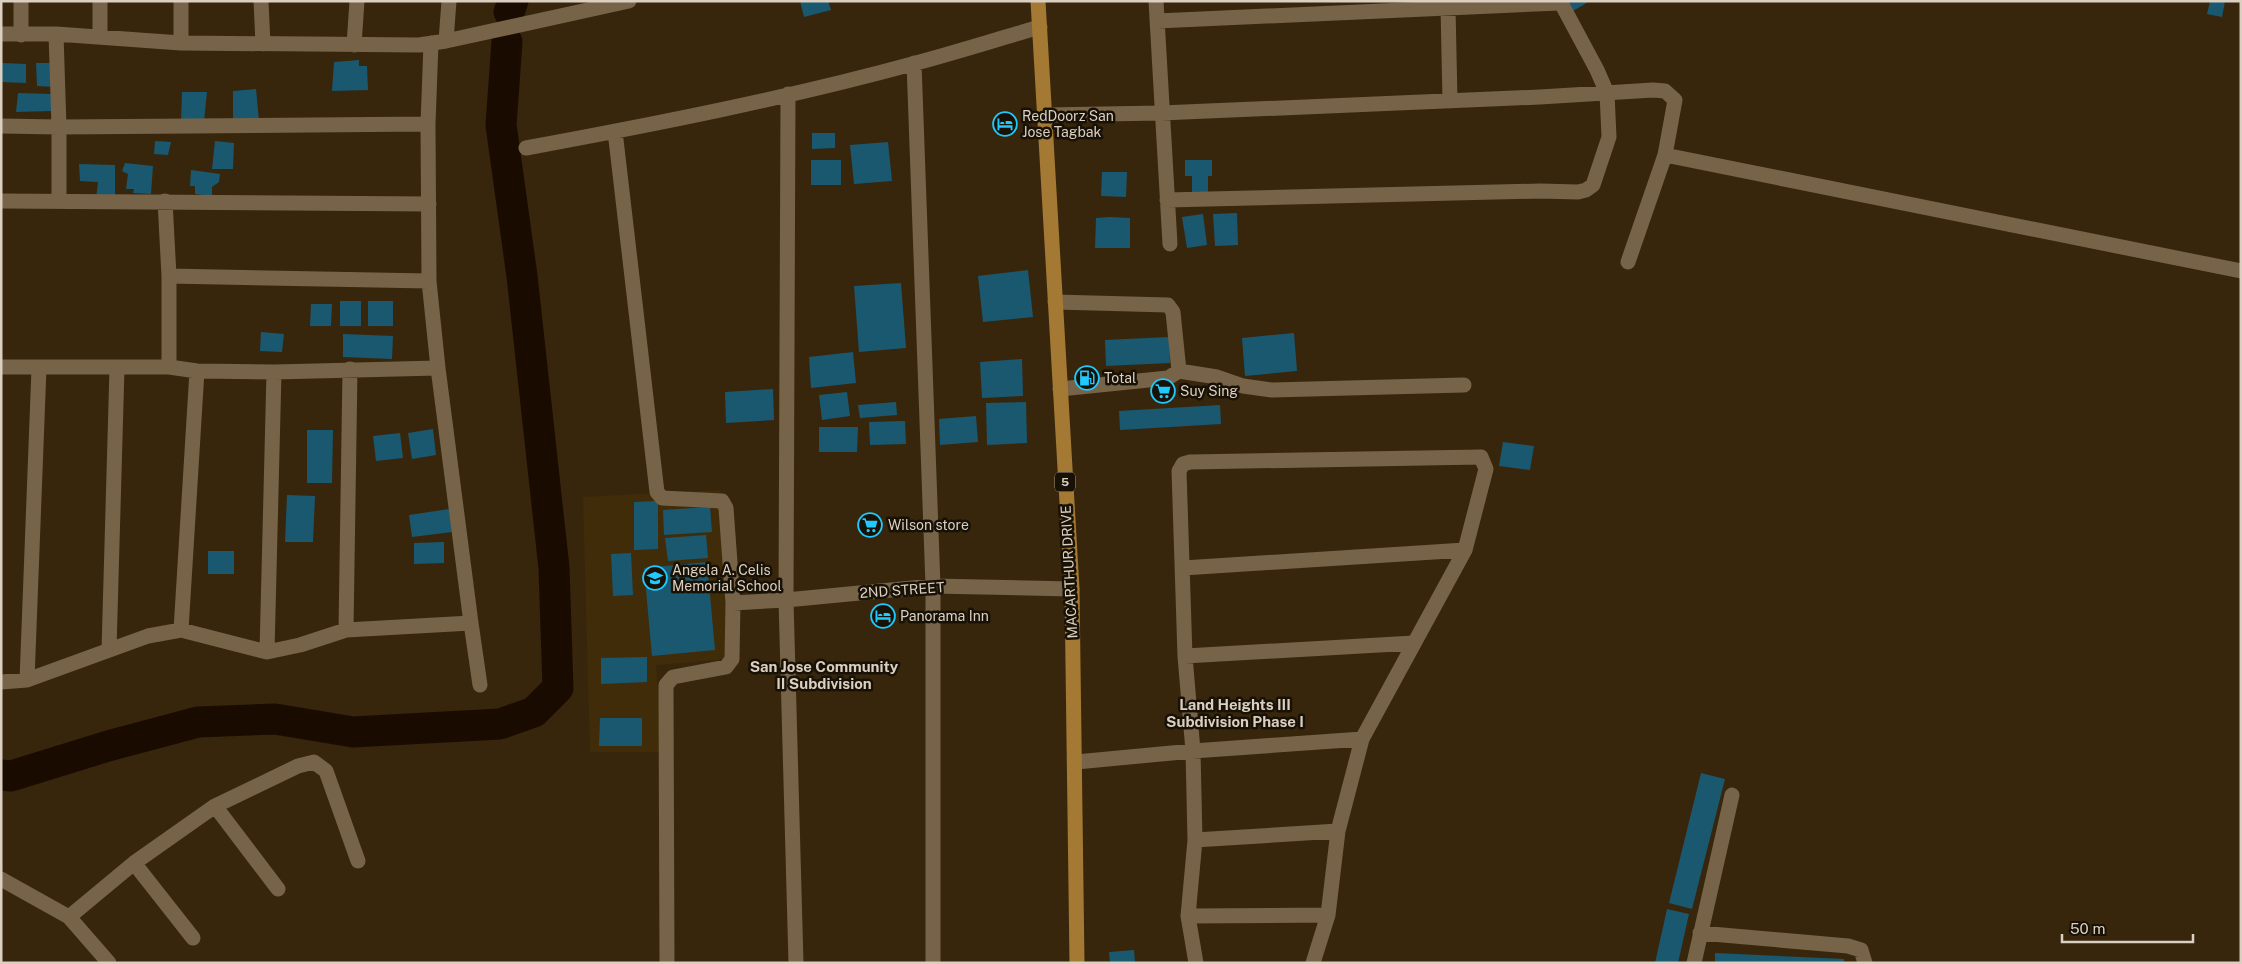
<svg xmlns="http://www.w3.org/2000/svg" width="2242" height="964" viewBox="0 0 2242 964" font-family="'Public Sans',sans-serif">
<rect width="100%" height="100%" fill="#37260c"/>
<path fill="#412c0a" d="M720 490 730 659 656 665 663 752H590L583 497Z"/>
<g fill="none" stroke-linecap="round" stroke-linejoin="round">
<path stroke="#1a0b00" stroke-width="31" d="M509 12 513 1
M1 775 11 776 108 746 198 722 275 719 353 732 500 724 534 712 558 688 554 568 522 276 501 125 507 42"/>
</g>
<path fill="#1a586f" d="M800 1H828L831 10 804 17Z
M1567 1H1590L1573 11Z
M2210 1H2225L2222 17 2207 14Z
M359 60V66H367L368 90 332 91 334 62Z
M1 63 26 64V83L1 82Z
M36 63H56V87L37 86Z
M256 89 259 121 233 120V91Z
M182 92H207L204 121 181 120Z
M18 93 52 94 53 111 16 112Z
M812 133H835V148L812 149Z
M155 141 171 142 168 155 154 154Z
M215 141 234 143 233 169H212Z
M888 142 892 181 854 184 850 145Z
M811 160H841V185H811Z
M1185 160H1212V176H1208V195L1192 194V176H1185Z
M125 163 153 166 151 194 133 193 134 189H126L128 174 122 171Z
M79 164 115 165V197L96 198 98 182 80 181Z
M191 170 220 174 219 182 212 187V196L195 194V186H190Z
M1102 172H1127L1126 197 1101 196Z
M1237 213 1238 245 1215 246 1213 214Z
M1203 214 1207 245 1187 248 1182 217Z
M1110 217 1130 218V248H1095L1096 218Z
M1028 270 1033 317 983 322 978 276Z
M901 283 906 348 859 352 854 286Z
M340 301H361V326H340Z
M368 301H393V326H368Z
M311 304H332L331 326H310Z
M261 332 284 334 282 352 260 351Z
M1294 333 1297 371 1245 376 1242 338Z
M343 334 393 336 392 359 343 357Z
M1169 337 1170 363 1106 366 1105 340Z
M853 352 856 383 811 388 809 357Z
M1022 359 1023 396 982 398 980 362Z
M773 389 774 420 726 423 725 392Z
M847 392 850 416 822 420 819 395Z
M896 402 897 415 860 418 858 405Z
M1026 402 1027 443 987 445 986 403Z
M1220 405 1221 424 1120 430 1119 411Z
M976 416 978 442 940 445 939 419Z
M905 421 906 444 870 445 869 422Z
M819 427H858L857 452H819Z
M433 429 436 455 412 459 408 433Z
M307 430H333L332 483H307Z
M400 433 403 458 376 461 373 436Z
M1503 442 1534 446 1530 470 1499 466Z
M287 495 315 496 313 542H285Z
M658 501V549L634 550V502Z
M710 507 712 532 664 535 663 510Z
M449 509 452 532 412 537 409 515Z
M706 535 708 558 668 561 665 538Z
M444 542V563L414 564V543Z
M208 551H234V574H208Z
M631 553 633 595 613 596 611 554Z
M707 562 715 650 652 656 644 568Z
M647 657V682L601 684V658Z
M600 718H642V746H599Z
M1701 773 1725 779 1692 909 1669 903Z
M1667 909 1689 914 1678 963H1655Z
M1134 950 1135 963H1110L1109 952Z
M1715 953 1844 959V963H1715Z"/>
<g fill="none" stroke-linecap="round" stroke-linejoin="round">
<path stroke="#766348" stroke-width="15" d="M21 1V35
M181 1V43
M261 1 263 44
M1156 1 1170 244
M1448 7 1450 101
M1157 21 1560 3
M1 34H56L181 43 419 45 446 41 629 1
M56 34 59 127V201
M100 36V1
M446 41 449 1
M354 45 357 1
M914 63 933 586V963
M788 94 786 600 796 963
M1046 115 1161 113 1540 97 1653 90 1665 91 1675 100 1665 155 2241 271
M1 126 59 127 428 124
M615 131 657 492 662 498 722 501 726 508 733 603 732 659 726 667 673 677 666 685 667 963
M526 148C656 124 788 98 916 63 957 52 998 39 1040 27
M1167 200 1540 191 1578 192 1586 190 1593 185 1609 137 1607 93 1597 70 1560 1
M1 201 429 204
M165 201 169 276V367
M1628 262 1665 155
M169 276 429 281
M1055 302 1168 305 1173 312 1179 371 1168 378 1060 389
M1 367H169L197 371 274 372 438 368 429 281 428 124 431 43
M438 368 471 623 480 685
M1179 371 1217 377 1243 386 1272 390 1464 385
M1183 568 1465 550
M733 603 786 600 933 586 1072 589
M181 630 197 371
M346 630 350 369
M109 650 117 368
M267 652 274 372
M1185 656 1414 643
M27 680 39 368
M1 682 27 680 148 636 181 630 267 652 300 645 346 630 471 623
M1076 762 1193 751 1362 739
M215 806 278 889
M1195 840 1338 831
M134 863 193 938
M1 879 69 917 109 963
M1188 916 1328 915
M69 917 134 863 215 806 298 766 314 762 326 771 358 861
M1700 933 1848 946 1861 950 1865 963
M1196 963 1188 916 1195 840 1193 751 1185 656 1179 471 1183 464 1190 462 1481 457 1486 469 1465 550 1362 739 1338 831 1328 915 1313 963
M1694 963 1732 795"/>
<path stroke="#a47933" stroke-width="15" d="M1038 1 1072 589 1077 963"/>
</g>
<defs>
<g id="hotel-ring" transform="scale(1.25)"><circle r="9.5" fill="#181106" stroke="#20c9fd" stroke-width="1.5"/><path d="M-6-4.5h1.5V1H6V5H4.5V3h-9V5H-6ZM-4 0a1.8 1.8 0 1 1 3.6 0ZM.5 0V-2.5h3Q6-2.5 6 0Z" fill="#20c9fd"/></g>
<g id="fuel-ring" transform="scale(1.25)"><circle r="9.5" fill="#181106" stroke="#20c9fd" stroke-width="1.5"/><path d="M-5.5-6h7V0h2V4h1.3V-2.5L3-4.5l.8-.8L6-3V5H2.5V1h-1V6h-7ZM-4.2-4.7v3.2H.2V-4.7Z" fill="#20c9fd"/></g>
<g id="supermarket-ring" transform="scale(1.25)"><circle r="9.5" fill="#181106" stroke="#20c9fd" stroke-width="1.5"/><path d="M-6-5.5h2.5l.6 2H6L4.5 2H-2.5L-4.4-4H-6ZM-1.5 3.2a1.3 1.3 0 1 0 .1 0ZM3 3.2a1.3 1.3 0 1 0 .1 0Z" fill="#20c9fd"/></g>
<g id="school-ring" transform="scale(1.25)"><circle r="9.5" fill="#181106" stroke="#20c9fd" stroke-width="1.5"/><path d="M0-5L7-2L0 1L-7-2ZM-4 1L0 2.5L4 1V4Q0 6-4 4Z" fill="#20c9fd"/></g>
</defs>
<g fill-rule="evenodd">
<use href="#hotel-ring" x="1005" y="124"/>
<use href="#fuel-ring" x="1087" y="378"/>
<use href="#supermarket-ring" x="1163" y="391"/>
<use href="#supermarket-ring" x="870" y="525"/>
<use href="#school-ring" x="655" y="578"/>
<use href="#hotel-ring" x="883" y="616"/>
</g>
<g text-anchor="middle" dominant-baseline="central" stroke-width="5" stroke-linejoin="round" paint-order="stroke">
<rect fill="#181106" stroke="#a09689" stroke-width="1" x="1055" y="472.5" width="20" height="19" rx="4"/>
<g font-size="12" font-weight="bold" fill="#dbcfc1">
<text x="1065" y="482">5</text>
</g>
<g font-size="14" fill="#dbcfc1" stroke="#181106" text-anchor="start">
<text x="1022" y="116">RedDoorz San<tspan x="1022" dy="16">Jose Tagbak</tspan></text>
<text x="1104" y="378">Total</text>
<text x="1180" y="391">Suy Sing</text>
<text x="888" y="525">Wilson store</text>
<text x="672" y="570">Angela A. Celis<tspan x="672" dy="16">Memorial School</tspan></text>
<text x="900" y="616">Panorama Inn</text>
</g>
<g font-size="14" fill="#dbcfc1" stroke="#181106">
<text transform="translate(1069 572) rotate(-93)">MACARTHUR DRIVE</text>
<text transform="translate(902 590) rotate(-4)">2ND STREET</text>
</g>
<g font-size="15" font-weight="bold" fill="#dbcfc1" stroke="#181106">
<text x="824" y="666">San Jose Community<tspan x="824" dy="17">II Subdivision</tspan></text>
<text x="1235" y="704">Land Heights III<tspan x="1235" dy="17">Subdivision Phase I</tspan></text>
</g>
</g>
<rect width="2242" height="964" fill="none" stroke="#dbcfc1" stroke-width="5"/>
<path d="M2062 934v8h131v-8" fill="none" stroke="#dbcfc1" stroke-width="2.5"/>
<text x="2070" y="934" font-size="15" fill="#dbcfc1" stroke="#181106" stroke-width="4" paint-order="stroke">50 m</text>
</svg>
